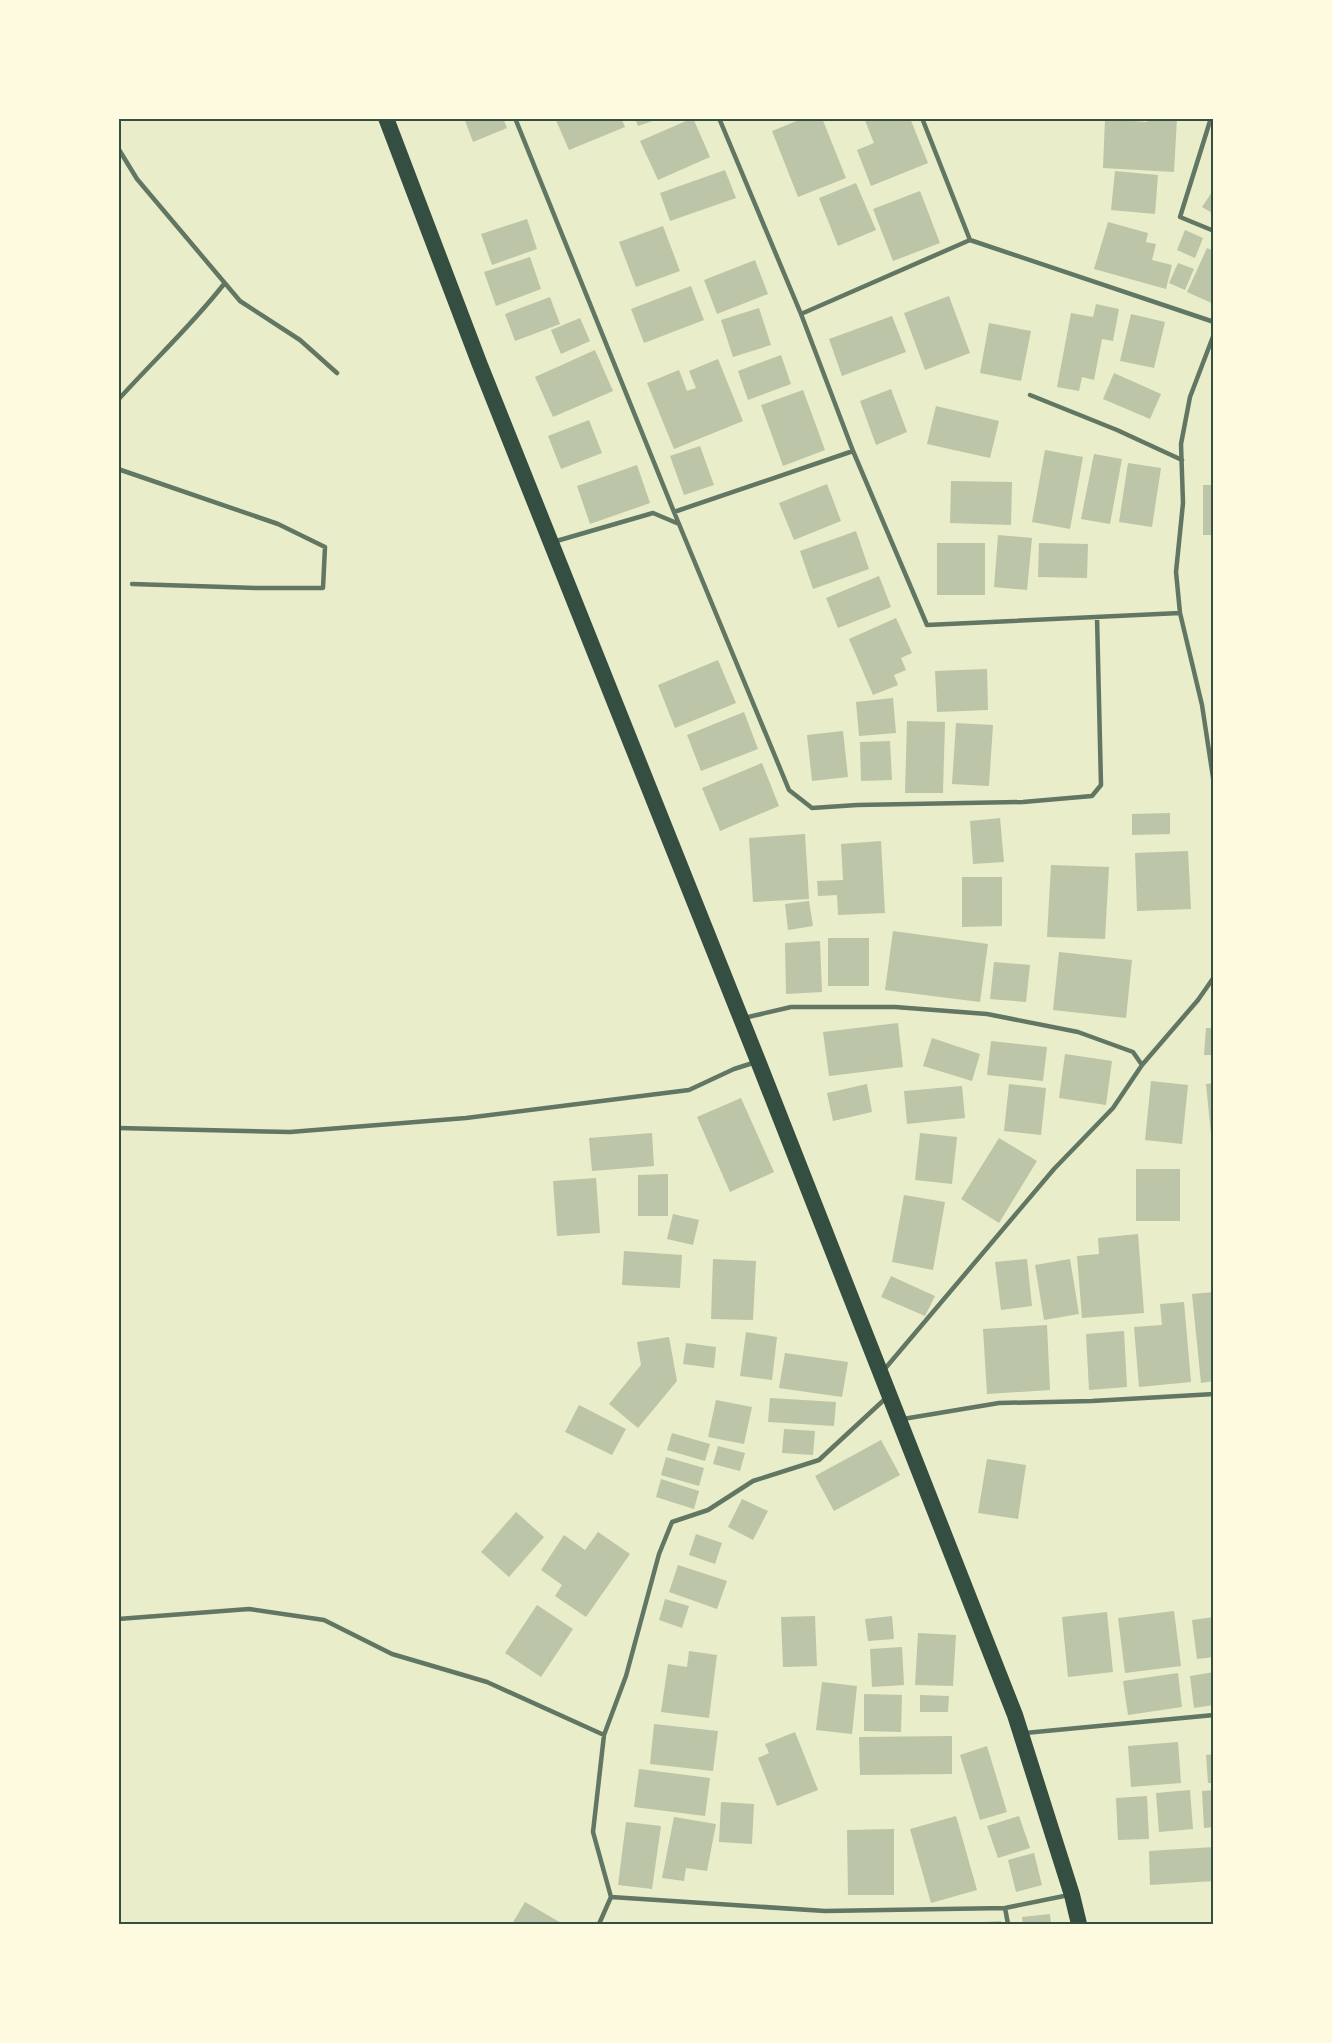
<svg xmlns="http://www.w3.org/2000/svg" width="1332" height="2043" viewBox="0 0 1332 2043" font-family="Raleway,sans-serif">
<rect width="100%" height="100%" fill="#e9edc9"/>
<path fill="#bcc5a7" d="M464 118H503L507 128 473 142Z
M555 118H621L625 127 569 150Z
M635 118H658V119L638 126Z
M693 118 710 157 658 180 640 141Z
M804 118H822L846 178 798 197 772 131Z
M864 118H910L928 163 871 186 857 150 874 143Z
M1147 118H1177L1174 172 1103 168 1105 119 1147 122Z
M725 170 736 198 670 221 660 193Z
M1115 171 1158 175 1155 214 1111 210Z
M856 183 876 230 838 246 819 198Z
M1214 189V214L1202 207Z
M920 191 940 243 893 261 873 209Z
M527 219 537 249 492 265 481 234Z
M1108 222 1148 233 1146 242 1156 244 1152 260 1172 265 1166 289 1094 269Z
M663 226 680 271 636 287 619 242Z
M1185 230 1203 238 1195 258 1177 250Z
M1207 248 1214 251V304L1187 292Z
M530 257 541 289 496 306 484 272Z
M755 260 768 294 717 314 704 280Z
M1178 263 1194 269 1185 290 1169 283Z
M691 286 704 320 644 343 631 309Z
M949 296 970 353 925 370 904 313Z
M550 297 560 324 515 341 505 314Z
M1096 304 1119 309 1113 341 1102 339 1094 380 1082 377 1079 391 1057 387 1071 313 1093 317Z
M759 308 771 345 733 357 721 320Z
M1131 314 1165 322 1154 368 1120 361Z
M892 316 906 352 842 376 829 339Z
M580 318 590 341 561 354 551 330Z
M989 323 1031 331 1021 381 980 373Z
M595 350 613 391 553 417 535 377Z
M781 355 791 384 748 400 738 371Z
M718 359 743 421 674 449 647 383 679 370 687 391 696 388 689 371Z
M1114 373 1161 394 1150 419 1103 399Z
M891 389 907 432 876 445 860 401Z
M803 390 825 450 783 466 761 405Z
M936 406 999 421 990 458 927 444Z
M589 420 602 453 561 469 548 436Z
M700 446 714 485 684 495 670 456Z
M1045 450 1083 457 1070 529 1032 522Z
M1094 454 1122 459 1110 524 1081 519Z
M1128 463 1161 468 1152 527 1119 522Z
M637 465 650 503 590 524 577 486Z
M951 481 1012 482 1011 525 950 523Z
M827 484 841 521 794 540 779 503Z
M1203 485H1214V535H1203Z
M856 531 869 569 813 589 800 551Z
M998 535 1032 538 1027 590 994 587Z
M937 543H985V595H937Z
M1039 543 1088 544 1087 578 1038 577Z
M879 576 891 607 838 628 826 598Z
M896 618 912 653 901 658 906 670 894 675 898 685 873 695 849 639Z
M718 660 736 703 675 728 658 685Z
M987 669 988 710 937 712 935 671Z
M893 698 896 733 859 736 856 702Z
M744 712 758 749 701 771 687 735Z
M907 721 945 722 943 793H905Z
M956 723 993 725 989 786 952 784Z
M843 731 848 777 812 781 807 735Z
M890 741 892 780 861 781 860 742Z
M762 763 779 806 720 831 702 788Z
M1170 813V834L1132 835V814Z
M1000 818 1004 862 973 864 970 821Z
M805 834 809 899 753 902 749 838Z
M881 841 885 913 838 915 837 895 818 896 817 881 843 880 841 844Z
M1188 851 1191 909 1137 911 1135 853Z
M1051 865 1109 867 1105 939 1047 937Z
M962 877H1002V926L962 927Z
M809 901 813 926 788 930 785 904Z
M893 931 988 944 980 1002 885 990Z
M828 938H869V986H828Z
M820 941 822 992 786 994 785 943Z
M1059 952 1132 960 1126 1018 1053 1010Z
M994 962 1030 965 1026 1002 990 999Z
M898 1023 903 1067 829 1076 823 1032Z
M1206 1028H1214V1055H1204Z
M932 1038 980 1054 972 1081 923 1066Z
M991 1041 1047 1047 1043 1081 987 1075Z
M1065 1054 1112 1061 1106 1105 1059 1098Z
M1151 1081 1188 1085 1182 1144 1145 1140Z
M1214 1083V1144H1212L1206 1084Z
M867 1084 872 1112 833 1121 827 1093Z
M1009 1084 1046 1088 1041 1135 1004 1131Z
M962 1086 965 1118 907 1124 904 1091Z
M741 1098 774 1172 730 1192 697 1117Z
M652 1133 654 1166 592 1171 589 1138Z
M920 1133 957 1137 952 1184 915 1180Z
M999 1138 1037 1161 999 1223 961 1199Z
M1136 1169H1180V1221H1136Z
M668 1174V1216H638V1175Z
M596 1178 600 1233 557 1236 553 1181Z
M904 1195 945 1202 933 1270 892 1262Z
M673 1214 699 1220 693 1245 667 1239Z
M1138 1234 1144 1313 1082 1318 1077 1256 1099 1254 1098 1238Z
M624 1251 682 1255 680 1288 622 1285Z
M713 1259 756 1261 753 1320 711 1319Z
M1027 1259 1032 1306 1001 1310 995 1262Z
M1070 1259 1079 1314 1044 1320 1035 1265Z
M891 1276 935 1296 925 1316 881 1297Z
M1214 1292V1381L1201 1383 1192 1294Z
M1184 1302 1191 1382 1139 1387 1134 1327 1162 1325 1160 1304Z
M1047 1325 1050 1390 987 1394 983 1329Z
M1124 1331 1127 1387 1089 1390 1086 1334Z
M746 1332 777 1337 772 1380 740 1376Z
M669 1337 677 1381 638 1428 609 1404 641 1365 637 1342Z
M686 1343 716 1347 714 1368 683 1364Z
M785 1353 848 1362 842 1397 779 1388Z
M770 1398 836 1402 834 1426 768 1422Z
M716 1400 752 1407 744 1444 708 1437Z
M579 1405 626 1429 612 1455 565 1432Z
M784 1429 815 1431 813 1455 782 1453Z
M672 1433 710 1444 705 1461 667 1450Z
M881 1440 900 1475 834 1511 815 1476Z
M718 1446 745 1453 740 1471 713 1464Z
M666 1457 704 1468 699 1486 661 1475Z
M987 1459 1026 1465 1018 1519 978 1513Z
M661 1479 699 1491 694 1509 656 1497Z
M742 1499 768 1511 753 1540 728 1527Z
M516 1512 544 1537 509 1577 481 1552Z
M598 1532 630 1554 586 1617 555 1596 562 1585 541 1570 564 1535 585 1550Z
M696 1534 722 1543 715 1564 689 1555Z
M678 1565 727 1581 717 1609 669 1592Z
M665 1599 689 1606 682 1628 659 1620Z
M537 1605 573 1629 541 1677 505 1653Z
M1174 1611 1181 1666 1125 1673 1118 1618Z
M1107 1612 1113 1672 1068 1677 1062 1617Z
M815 1616 817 1666 783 1667 781 1617Z
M892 1616 894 1639 868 1641 865 1619Z
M1214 1617V1657L1197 1659 1192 1620Z
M918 1633 956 1635 953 1686 915 1685Z
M902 1647 904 1685 872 1687 870 1649Z
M689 1651 717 1655 709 1718 661 1712 668 1664 687 1667Z
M1214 1672V1705L1194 1708 1190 1676Z
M1178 1673 1182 1707 1128 1715 1123 1681Z
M822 1682 857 1686 852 1734 816 1730Z
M864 1694 902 1695 901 1732 864 1731Z
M920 1695 949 1696 948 1712H920Z
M654 1724 718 1731 713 1771 650 1764Z
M795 1732 818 1790 777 1806 758 1758 769 1753 765 1744Z
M952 1736V1774L860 1775 859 1737Z
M1178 1742 1181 1783 1131 1787 1128 1746Z
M987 1746 1007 1812 980 1820 960 1755Z
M1214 1754V1783H1208L1206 1755Z
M639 1769 710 1778 705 1816 634 1807Z
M1190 1790 1193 1829 1159 1832 1156 1793Z
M1214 1790V1827L1204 1828 1202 1791Z
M1147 1796 1149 1839 1118 1840 1116 1798Z
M721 1802 754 1804 752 1844 719 1842Z
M956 1816 977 1890 931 1903 910 1829Z
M1019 1816 1030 1848 998 1858 987 1826Z
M674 1817 716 1824 707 1871 686 1868 684 1881 662 1878Z
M626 1822 661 1826 652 1889 618 1885Z
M894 1829V1895H848L847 1830Z
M1214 1847V1881L1150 1885 1149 1851Z
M1034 1853 1042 1885 1016 1892 1008 1860Z
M525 1902 563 1924H512Z
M1050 1914 1051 1924H1023L1022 1917Z
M1001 1921V1924H963V1923Z"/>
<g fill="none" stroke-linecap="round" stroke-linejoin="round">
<path stroke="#617663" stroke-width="4.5" d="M515 118 674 512 789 790 812 808 857 805 1023 802 1092 796 1101 785 1097 617
M719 118 801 314 853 451 927 625 1180 613
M922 118 970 240
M1211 118 1180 217 1214 231
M118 148 137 179 240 301 300 340 337 373
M801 314 970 240 1214 322
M1214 334 1190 397 1181 444 1183 503 1176 572 1180 613 1202 705 1214 784
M1030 395 1117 430 1182 460
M118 400C153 361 192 325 224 284
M118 469 278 524 325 547 323 588H257L132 584
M674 512 853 451
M553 542 653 513 679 524
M744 1018 791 1007H895L987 1014 1078 1032 1133 1052 1142 1065
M118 1128 290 1132 466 1118 689 1090 734 1069 756 1062
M883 1371 1054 1169 1113 1108 1142 1065 1198 1000 1214 977
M903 1419 999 1403 1092 1401 1214 1394
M118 1619 249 1609 324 1620 392 1654 487 1682 604 1735
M1025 1733 1214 1715
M611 1897 825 1911 1005 1908 1069 1895
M1005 1908 1008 1924
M599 1924 611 1897 593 1832 604 1735 626 1676 659 1554 672 1522 708 1510 753 1481 819 1460 886 1398"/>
<path stroke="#344e41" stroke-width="16" d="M386 118 480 365 758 1061 1015 1715 1072 1895 1079 1924"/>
</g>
<rect width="1332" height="2043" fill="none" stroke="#fefae0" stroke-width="240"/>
<rect x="120" y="120" width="1092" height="1803" fill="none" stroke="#344e41" stroke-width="2"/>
</svg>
